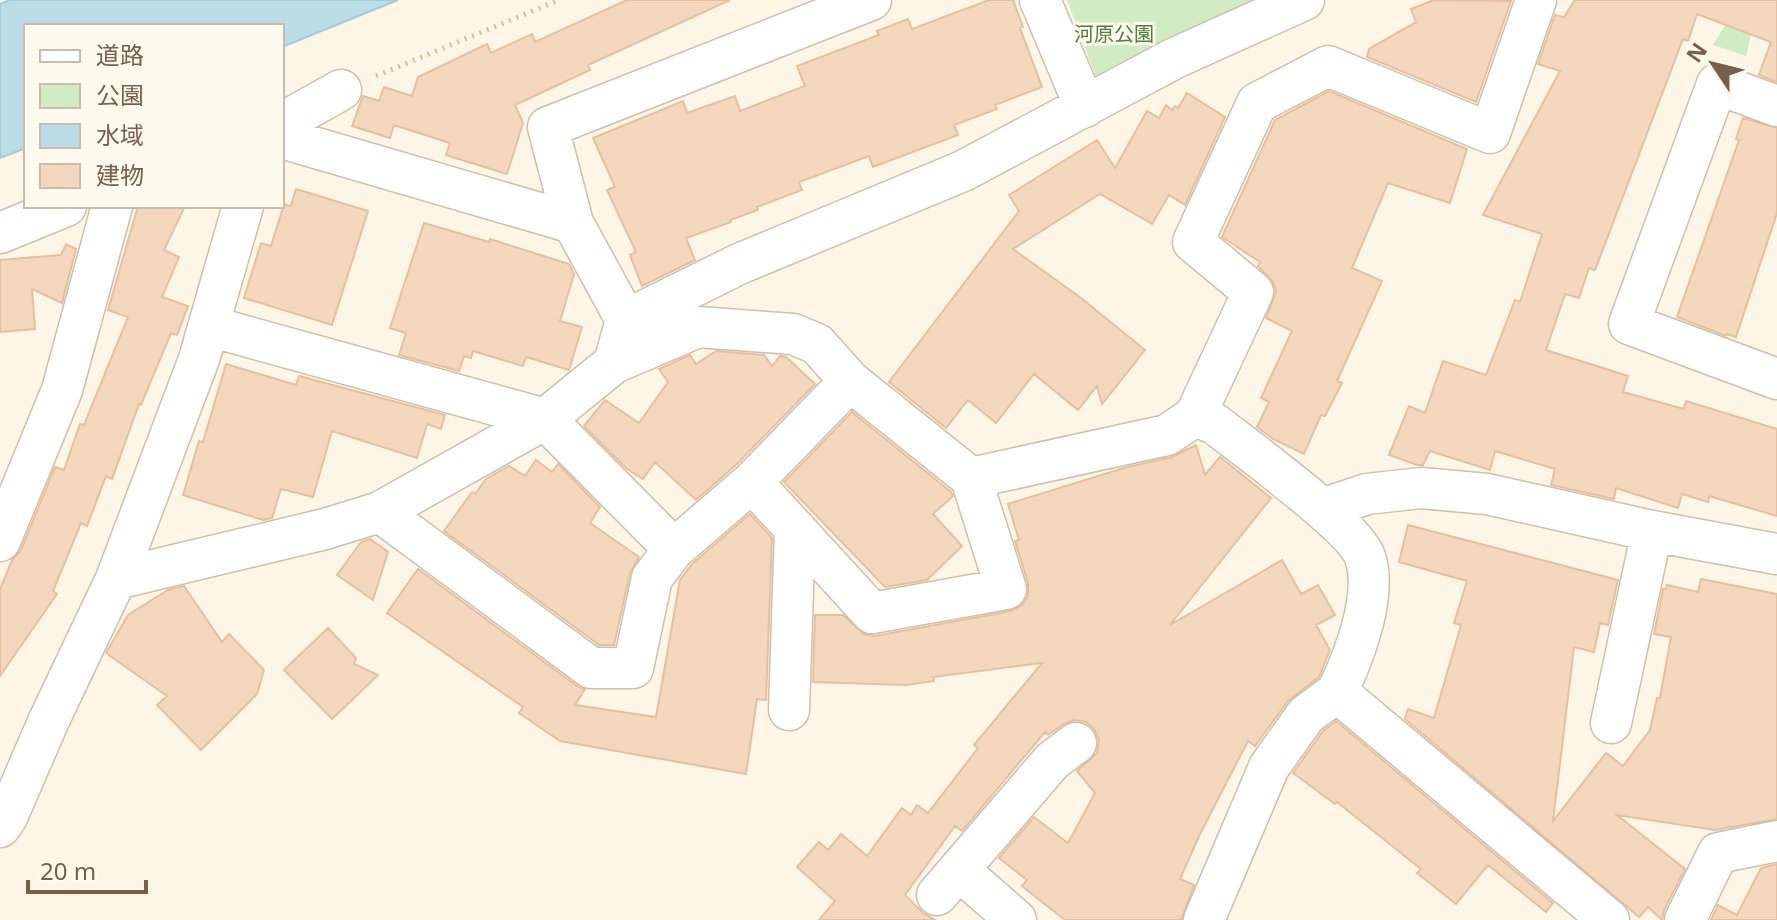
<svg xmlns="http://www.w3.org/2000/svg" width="1777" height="920" viewBox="0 0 1777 920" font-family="'Noto Sans','Noto Sans JP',sans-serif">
<rect width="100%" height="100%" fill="#fdf6e7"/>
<path fill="#d1ebc5" d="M1067 0H1260L1096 77Z
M1759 0 1746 56 1713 45 1734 11Z"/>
<path fill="#bbdde7" stroke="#a1ccd9" stroke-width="2" d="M9 0H398L282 47V26H26V148L0 158V4Z"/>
<path fill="#f3d8be" stroke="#e6c09e" stroke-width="2" d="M627 0H730L588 65 590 70 515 105 523 123 507 174 446 155 450 143 394 125 390 138 352 126 363 96 379 101 384 87 412 96 418 77 487 44 491 53 532 34 535 42Z
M989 0H1013L1023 27 1020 28 1042 87 995 105 997 109 954 125 958 135 873 167 869 156 799 182 802 190 757 207 758 210 730 220 731 222 686 238 695 260 642 286 630 255 636 252 607 190 615 187 593 138 683 101 687 113 735 96 740 111 805 86 797 66 879 35 877 31 908 19 912 29Z
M1434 0 1511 1 1476 102 1367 57 1369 49 1416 22 1411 9Z
M1575 0H1777V82L1759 75 1771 42 1697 14 1688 41 1683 39 1595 270 1589 268 1579 298 1565 294 1546 350 1628 376 1623 392 1684 409 1686 401 1777 429V516L1709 496 1708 502 1682 494 1678 508 1616 488 1614 499 1551 485 1555 469 1495 451 1490 470 1430 451 1423 465H1417L1389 455 1409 406 1425 413 1443 361 1486 375 1515 300 1520 302 1542 234 1483 215 1560 71 1538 64 1555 15 1564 17Z
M1329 91 1467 149 1450 203 1388 183 1352 268 1382 281 1337 381 1342 383 1325 416 1321 415 1304 454 1273 439 1257 427 1269 402 1261 398 1292 331 1266 318 1276 291 1273 282 1258 266 1260 262 1222 237 1275 120Z
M1187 93 1225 117 1185 205 1169 195 1152 224 1100 194 1013 249 1081 298 1145 350 1102 404 1097 386 1078 410 1034 374 996 423 968 400 946 428 889 382 1019 211 1009 195 1097 140 1115 168 1147 111 1159 118 1166 105 1172 110 1175 106 1178 108Z
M1743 118 1777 128V213L1736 337 1727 334 1726 336 1677 317 1739 140 1736 139Z
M296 189 368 211 332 325 244 298 261 243 271 246 284 204 291 206Z
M138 206H185L164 250 179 257 162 297 188 306 177 335 171 333 141 405 139 404 112 479 106 476 87 526 81 523 53 591 57 594 0 676V589L12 560 21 550 55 467 64 470 80 424 84 425 128 317 108 310Z
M424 223 489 242 490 239 569 264 574 274 560 321 582 327 569 370 526 357 523 366 473 351 471 358 464 356 459 371 399 355 406 333 390 328Z
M66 244 76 249 62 303 32 289 35 329 0 332V260L61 255Z
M716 351 764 355 772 366 780 356 786 357 815 384 736 465 696 500 655 462 643 479 627 469 584 426 605 400 639 423 668 382 659 369 690 355 696 364Z
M226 364 296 385 299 376 445 415 441 429 427 424 417 458 332 431 313 497 281 489 272 518 263 520 183 495 199 441 203 442Z
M852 412 951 492 953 496 933 514 962 546 927 580 885 587 784 482Z
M1196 445 1205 475 1220 457 1271 498 1170 625 1282 560 1301 594 1318 585 1335 615 1316 625 1330 650 1319 677 1288 701 1255 746 1248 741 1200 834 1180 879 1194 885 1181 920H1065L1022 886 1027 880 999 858 1034 817 1068 843 1095 793 1077 771 1097 753 1099 740 1094 729 1086 722 1074 720 1062 725 1048 735 1045 732 962 831 955 826 905 895 923 913 935 920H819L835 901 797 867 819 842 828 850 841 834 867 856 902 808 911 815 917 805 928 813 978 748 974 745 1042 663 933 677 934 681 906 685 813 682 815 615H843L864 634 875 636 1011 611 1022 605 1028 596V583L1015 541 1019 540 1008 504 1124 468 1172 457Z
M536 460 552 472 558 464 600 507 590 523 639 557 630 573 614 645H599L444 531 472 492 475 494 486 479 509 466 525 476Z
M750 514 772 538 766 700 757 699 746 774 560 741 519 713 523 707 387 613 418 569 577 686 585 689 575 705 656 717 680 580 693 563Z
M1408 525 1618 580 1608 625 1600 623 1594 652 1574 647 1553 821 1606 753 1623 766 1650 730 1657 698H1660L1671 637 1654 634 1663 589H1666L1667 585 1698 592 1701 579 1777 594V819L1715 830 1617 815 1685 869 1664 910 1662 920 1648 907 1639 917 1405 719 1408 709 1434 718 1461 625 1454 623 1467 581 1399 562Z
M370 539 388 552 373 600 337 575 361 542Z
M184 586 222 642 229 634 264 670 257 694 201 750 157 705 167 696 106 653 128 615 168 590Z
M328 628 356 658 354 664 378 675 332 719 284 670Z
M1336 721 1553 903 1546 912 1488 865 1456 904 1417 873 1421 869 1337 802 1335 804 1293 773 1323 731Z
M1777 864V920H1711L1718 905 1737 915 1761 868Z"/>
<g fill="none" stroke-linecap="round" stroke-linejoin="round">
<g stroke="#cfbfad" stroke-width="43">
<path id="street" d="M1040 0 1085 107
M1777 106 1717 84 1629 324 1777 379
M282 123 341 90
M573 223 548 127 871 0
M0 233 66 206
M626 320 739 264 963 171 1175 58 1304 0
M209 326 545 419 674 549 652 578 633 668H591L380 512
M614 363 698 327 793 334 817 344 850 381 971 478 1167 435 1195 416 1215 424C1244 447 1355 527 1365 557 1378 595 1354 657 1337 692
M1195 416 1253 292 1193 242 1257 103 1328 66 1490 133 1536 0
M752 482 872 613 1006 589 971 478
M1322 509 1367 494 1421 488 1487 494 1652 531 1777 554
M0 541 62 390 112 206
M674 549 752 482 850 381
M116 579 325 529 380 512 545 419 614 363 626 320 573 223 282 138
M789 710 795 529
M1611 723 1652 531
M0 827 7 817 49 720 116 579 199 359 243 206
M959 870 1016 920
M937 895 1052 761 1076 743
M1204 920 1269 767 1306 715 1337 692 1609 920
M1685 920 1718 853 1777 841"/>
</g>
<path stroke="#d8bba1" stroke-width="5" stroke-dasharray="2 6" stroke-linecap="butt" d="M376 76 559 0"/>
<use href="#street" stroke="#fff" stroke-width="40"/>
</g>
<g text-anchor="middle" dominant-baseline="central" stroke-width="6" stroke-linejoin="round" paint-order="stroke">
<g font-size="20" fill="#4f7e42" stroke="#fffaee">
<text x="1114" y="33">河原公園</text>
</g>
</g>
<rect x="24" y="24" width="260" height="184" fill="#fffaee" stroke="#c9bcad" stroke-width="2"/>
<rect x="40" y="50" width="40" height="12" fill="#ffffff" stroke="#c9bcad" stroke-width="2"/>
<text x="96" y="64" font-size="24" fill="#785e4b">道路</text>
<rect x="40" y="84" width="40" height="24" fill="#d1ebc5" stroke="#c9bcad" stroke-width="2"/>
<text x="96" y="104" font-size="24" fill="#785e4b">公園</text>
<rect x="40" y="124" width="40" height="24" fill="#bbdde7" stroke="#c9bcad" stroke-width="2"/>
<text x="96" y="144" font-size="24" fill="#785e4b">水域</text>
<rect x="40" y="164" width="40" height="24" fill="#f3d8be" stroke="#c9bcad" stroke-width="2"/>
<text x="96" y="184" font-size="24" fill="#785e4b">建物</text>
<g transform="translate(1713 64) rotate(305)" stroke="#fffaee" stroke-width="6" paint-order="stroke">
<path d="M0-6L14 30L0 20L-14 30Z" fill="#785e4b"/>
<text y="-12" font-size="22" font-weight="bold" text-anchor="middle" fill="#785e4b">N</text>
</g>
<path d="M28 880v12h118v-12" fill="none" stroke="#785e4b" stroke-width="4"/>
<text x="40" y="880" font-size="24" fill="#785e4b" stroke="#fffaee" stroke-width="6" paint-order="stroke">20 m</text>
</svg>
